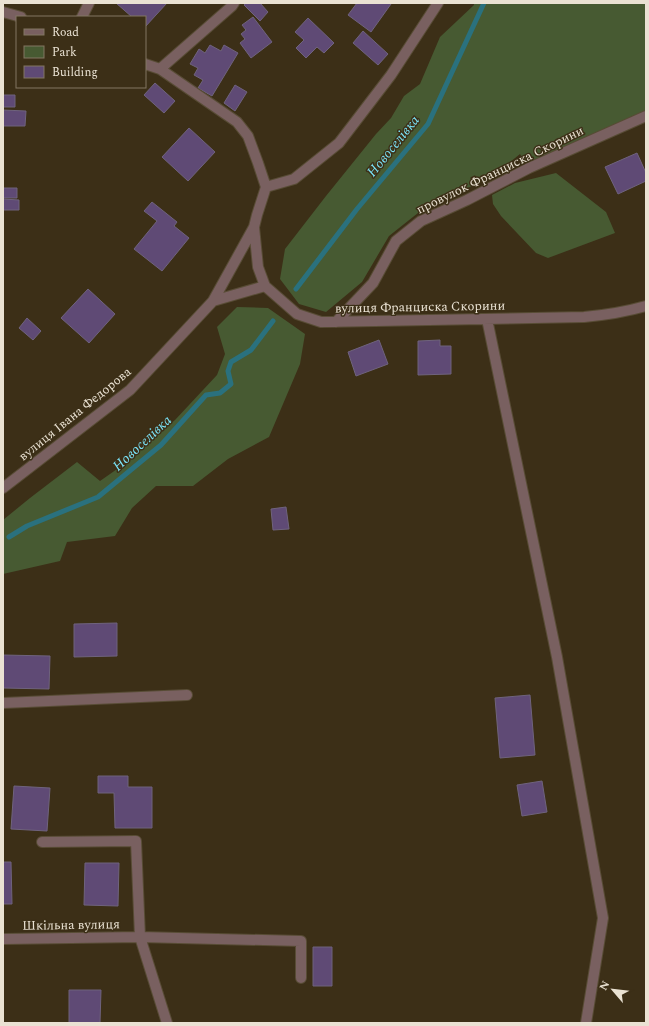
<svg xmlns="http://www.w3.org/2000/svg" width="649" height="1026" viewBox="0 0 649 1026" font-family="Spectral,serif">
<rect width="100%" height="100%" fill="#3c2f17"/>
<path fill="#475a32" d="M474 3H646V116L529 168 520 154 493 176 423 209 389 236 362 282 326 312 299 304 280 279 285 249 326 196 376 134 391 118 404 96 420 84 440 37 474 5Z
M556 173 606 212 615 233 548 258 536 253 501 216 493 204 492 195 515 183Z
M237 307 268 308 305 334 300 364 269 437 228 459 193 486H156L132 508 115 536 67 542 60 561 3 574V520L30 498 77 462 100 481 120 467 175 420 217 375 225 354 217 327Z"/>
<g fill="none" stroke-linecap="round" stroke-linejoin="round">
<path stroke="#2a717e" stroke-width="5" d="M296 289 357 209 428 124 484 3
M9 537 27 526 98 497 161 445 206 395 220 393 231 384 228 371 231 362 251 350 273 321"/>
</g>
<path fill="#5f4a75" stroke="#6f637d" d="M116 3H167L145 27V17H132Z
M246 3H260L268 12 260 21 244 5Z
M357 3H390L391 4 371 32 348 15Z
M253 17 272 42 251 58 240 43 245 39 241 34 246 30 242 25Z
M308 18 334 43 324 53 317 47 306 58 296 48 304 40 295 32Z
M363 31 388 54 378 65 353 43Z
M210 45 221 51 224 45 238 53 212 96 198 88 203 80 194 75 198 68 190 64 199 49 205 53Z
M155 83 175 101 164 113 144 95Z
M235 85 247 92 235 111 224 103Z
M3 95H15V107H3Z
M3 110 26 111 25 126H3Z
M189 128 215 152 188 181 162 157Z
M637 153 646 173V181L618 194 605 167Z
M3 188H17V198H3Z
M3 199 19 200V210H3Z
M152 202 177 222 174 226 189 238 162 271 134 249 157 221 144 211Z
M88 289 115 314 89 343 61 318Z
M27 318 41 331 33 340 19 328Z
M379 340 388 364 356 376 348 352Z
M440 340V346H451V374L418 375V341Z
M286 507 289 529 273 530 271 509Z
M117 623V656L74 657V624Z
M3 655 50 656 49 689 3 688Z
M530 695 535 755 500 758 495 698Z
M98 776H128V787H152V828H115L114 793H98Z
M542 781 547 812 522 816 517 785Z
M14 786 50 788 47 831 11 829Z
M3 862H11L12 904H3Z
M85 863H119L118 906 84 905Z
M313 947H332V986H313Z
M69 990H101L100 1023H69Z"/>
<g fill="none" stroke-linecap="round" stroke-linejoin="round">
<g stroke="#584c35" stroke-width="12">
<path id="minor" d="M3 12 21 17
M82 17 89 3
M160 69 232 6 234 3
M266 187 294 179 339 143 391 75 438 3
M254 227 258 267 265 286 297 314 321 322 584 317C606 315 625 312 646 306
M213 301 265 286
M487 319 557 657 603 918 586 1023
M336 322 373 283 396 241 421 221 467 200 529 168 646 116
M3 488 130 390 213 301 254 227 257 215 266 187 258 163 248 136 237 122 160 69 145 64
M3 703 187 695
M42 842 136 841 140 937 167 1023
M3 939 140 937 301 941V978"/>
</g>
<use href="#minor" stroke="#796060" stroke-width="10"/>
</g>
<g text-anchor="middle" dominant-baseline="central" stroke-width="3" stroke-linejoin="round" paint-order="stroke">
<g font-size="13" fill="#eae2d3" stroke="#3c2f17">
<text transform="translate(500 170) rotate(-26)">провулок Франциска Скорини</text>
<text transform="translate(420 307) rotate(-1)">вулиця Франциска Скорини</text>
<text transform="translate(75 414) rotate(-39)">вулиця Івана Федорова</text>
<text transform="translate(71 925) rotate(-1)">Шкільна вулиця</text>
</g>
<g font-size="14" font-style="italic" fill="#7be5fa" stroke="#3c2f17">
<text transform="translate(393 146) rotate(-51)">Новоселівка</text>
<text transform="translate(142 443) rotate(-43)">Новоселівка</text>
</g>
</g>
<rect width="649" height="1026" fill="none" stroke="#eae2d3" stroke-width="8"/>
<rect x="16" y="16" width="130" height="72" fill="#3c2f17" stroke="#827762"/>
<rect x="24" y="29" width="20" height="6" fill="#796060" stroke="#827762"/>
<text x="52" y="36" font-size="12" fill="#eae2d3">Road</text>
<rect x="24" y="46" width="20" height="12" fill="#475a32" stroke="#827762"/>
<text x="52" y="56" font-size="12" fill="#eae2d3">Park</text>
<rect x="24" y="66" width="20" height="12" fill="#5f4a75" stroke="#827762"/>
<text x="52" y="76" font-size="12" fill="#eae2d3">Building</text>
<g transform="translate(613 990) rotate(298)" stroke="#3c2f17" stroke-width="3" paint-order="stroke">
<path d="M0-3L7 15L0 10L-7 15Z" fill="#eae2d3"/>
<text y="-6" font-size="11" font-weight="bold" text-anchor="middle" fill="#eae2d3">N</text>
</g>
</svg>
